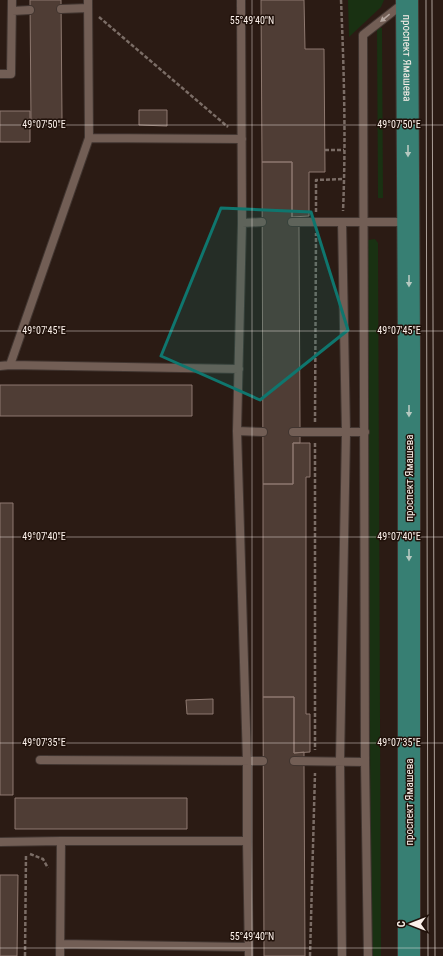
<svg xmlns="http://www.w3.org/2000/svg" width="443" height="956" viewBox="0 0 443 956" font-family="'Roboto Condensed',sans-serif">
<rect width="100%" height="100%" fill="#2b1b14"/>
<path fill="#193112" d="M348 0H384L381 7 349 37Z
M377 28H382L383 198H378Z
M375 239 378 243 381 956H371L368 240Z"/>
<path fill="#4f3d35" stroke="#8e7970" d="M30 0H61L62 120H31Z
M261 0H304L305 49H324L325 172H309V216L292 217V162H262Z
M139 110H167V126L139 125Z
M0 111H30V142H0Z
M262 162H292V226H299L300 428H293V436H300V443H293V484H263Z
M0 385H192V416H0Z
M293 443H310V477H306V714H310V752L294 753V697H263V484H293Z
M0 503H13V795H0Z
M263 697H294V753L304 752V757H294V765H304L305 956H264Z
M213 699V714H187L186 700Z
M15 798H187V829H15Z
M0 875H18L17 956H0Z"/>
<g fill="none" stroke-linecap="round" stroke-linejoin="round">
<g stroke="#413530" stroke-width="10">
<path id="lane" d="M88 0 89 138 242 139
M241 0 242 223 237 431 247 761V841L249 956
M61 9 88 8
M12 11 30 10
M0 74H11L12 0
M292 222H407
M242 223 262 222
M10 365 89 138
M0 366 10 365 239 369
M237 431 263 432
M293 432H365
M40 760 263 761
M294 761 365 762
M61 841H247
M0 842 61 841 60 956
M60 944 246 947
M342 956 340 761 346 432 342 222
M368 956 365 762 363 35 405 2"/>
</g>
<g stroke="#413530" stroke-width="24">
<g id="primary">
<path id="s1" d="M407 0 409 350V956"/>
</g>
</g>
<path stroke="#7b6d66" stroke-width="2.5" stroke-dasharray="4 2" stroke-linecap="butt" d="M341 0C344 70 346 141 343 211
M99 17 228 127
M325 150H344
M316 212V180L344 179
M315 422 316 233
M315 443V750
M30 854 43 859 48 868
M25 956 26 854
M310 956 315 773"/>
<use href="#lane" stroke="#725e55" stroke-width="8"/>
<use href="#primary" stroke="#377f73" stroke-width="22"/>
<path stroke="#aca099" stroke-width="1" d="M426 0 428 956
M432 0 435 956"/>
</g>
<defs><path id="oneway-solid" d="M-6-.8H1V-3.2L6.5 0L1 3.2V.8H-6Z"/></defs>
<use fill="#b6a7a0" href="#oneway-solid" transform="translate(385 18) rotate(141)"/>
<g fill="#b6c8c0">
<use href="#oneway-solid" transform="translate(408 151) rotate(90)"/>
<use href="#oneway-solid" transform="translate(409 281) rotate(90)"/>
<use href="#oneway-solid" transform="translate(409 411) rotate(90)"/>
<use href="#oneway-solid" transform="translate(409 555) rotate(90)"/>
</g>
<path fill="#0f766e" fill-opacity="0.2" stroke="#0f766e" stroke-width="3" stroke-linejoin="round" d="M221 208 311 212 348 330 260 400 161 356Z"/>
<path fill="none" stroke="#fbf0ea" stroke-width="1" stroke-opacity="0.45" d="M252 0V956M0 125H443M0 331H443M0 537H443M0 743H443M0 948H443"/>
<g text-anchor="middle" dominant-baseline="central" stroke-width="3" stroke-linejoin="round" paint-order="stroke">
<g font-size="11" fill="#fbf0ea" stroke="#21120b">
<text stroke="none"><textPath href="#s1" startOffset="58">проспект Ямашева</textPath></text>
<text transform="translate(409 478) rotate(-90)">проспект Ямашева</text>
<text transform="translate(409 802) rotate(-90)">проспект Ямашева</text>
</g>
</g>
<g font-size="10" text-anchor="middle" fill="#fbf0ea" stroke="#21120b" stroke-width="3" stroke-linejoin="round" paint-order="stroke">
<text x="252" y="24">55°49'40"N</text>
<text x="399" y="128">49°07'50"E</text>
<text x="44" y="128">49°07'50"E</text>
<text x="399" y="334">49°07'45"E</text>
<text x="44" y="334">49°07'45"E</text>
<text x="44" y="540">49°07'40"E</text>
<text x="399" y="540">49°07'40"E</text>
<text x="44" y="746">49°07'35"E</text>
<text x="399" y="746">49°07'35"E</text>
<text x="252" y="940">55°49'40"N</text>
</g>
<g transform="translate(411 924) rotate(270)" stroke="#21120b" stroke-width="3" paint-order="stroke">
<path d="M0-3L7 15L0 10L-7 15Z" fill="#fbf0ea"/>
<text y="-6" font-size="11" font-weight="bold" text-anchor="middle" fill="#fbf0ea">С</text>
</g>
</svg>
